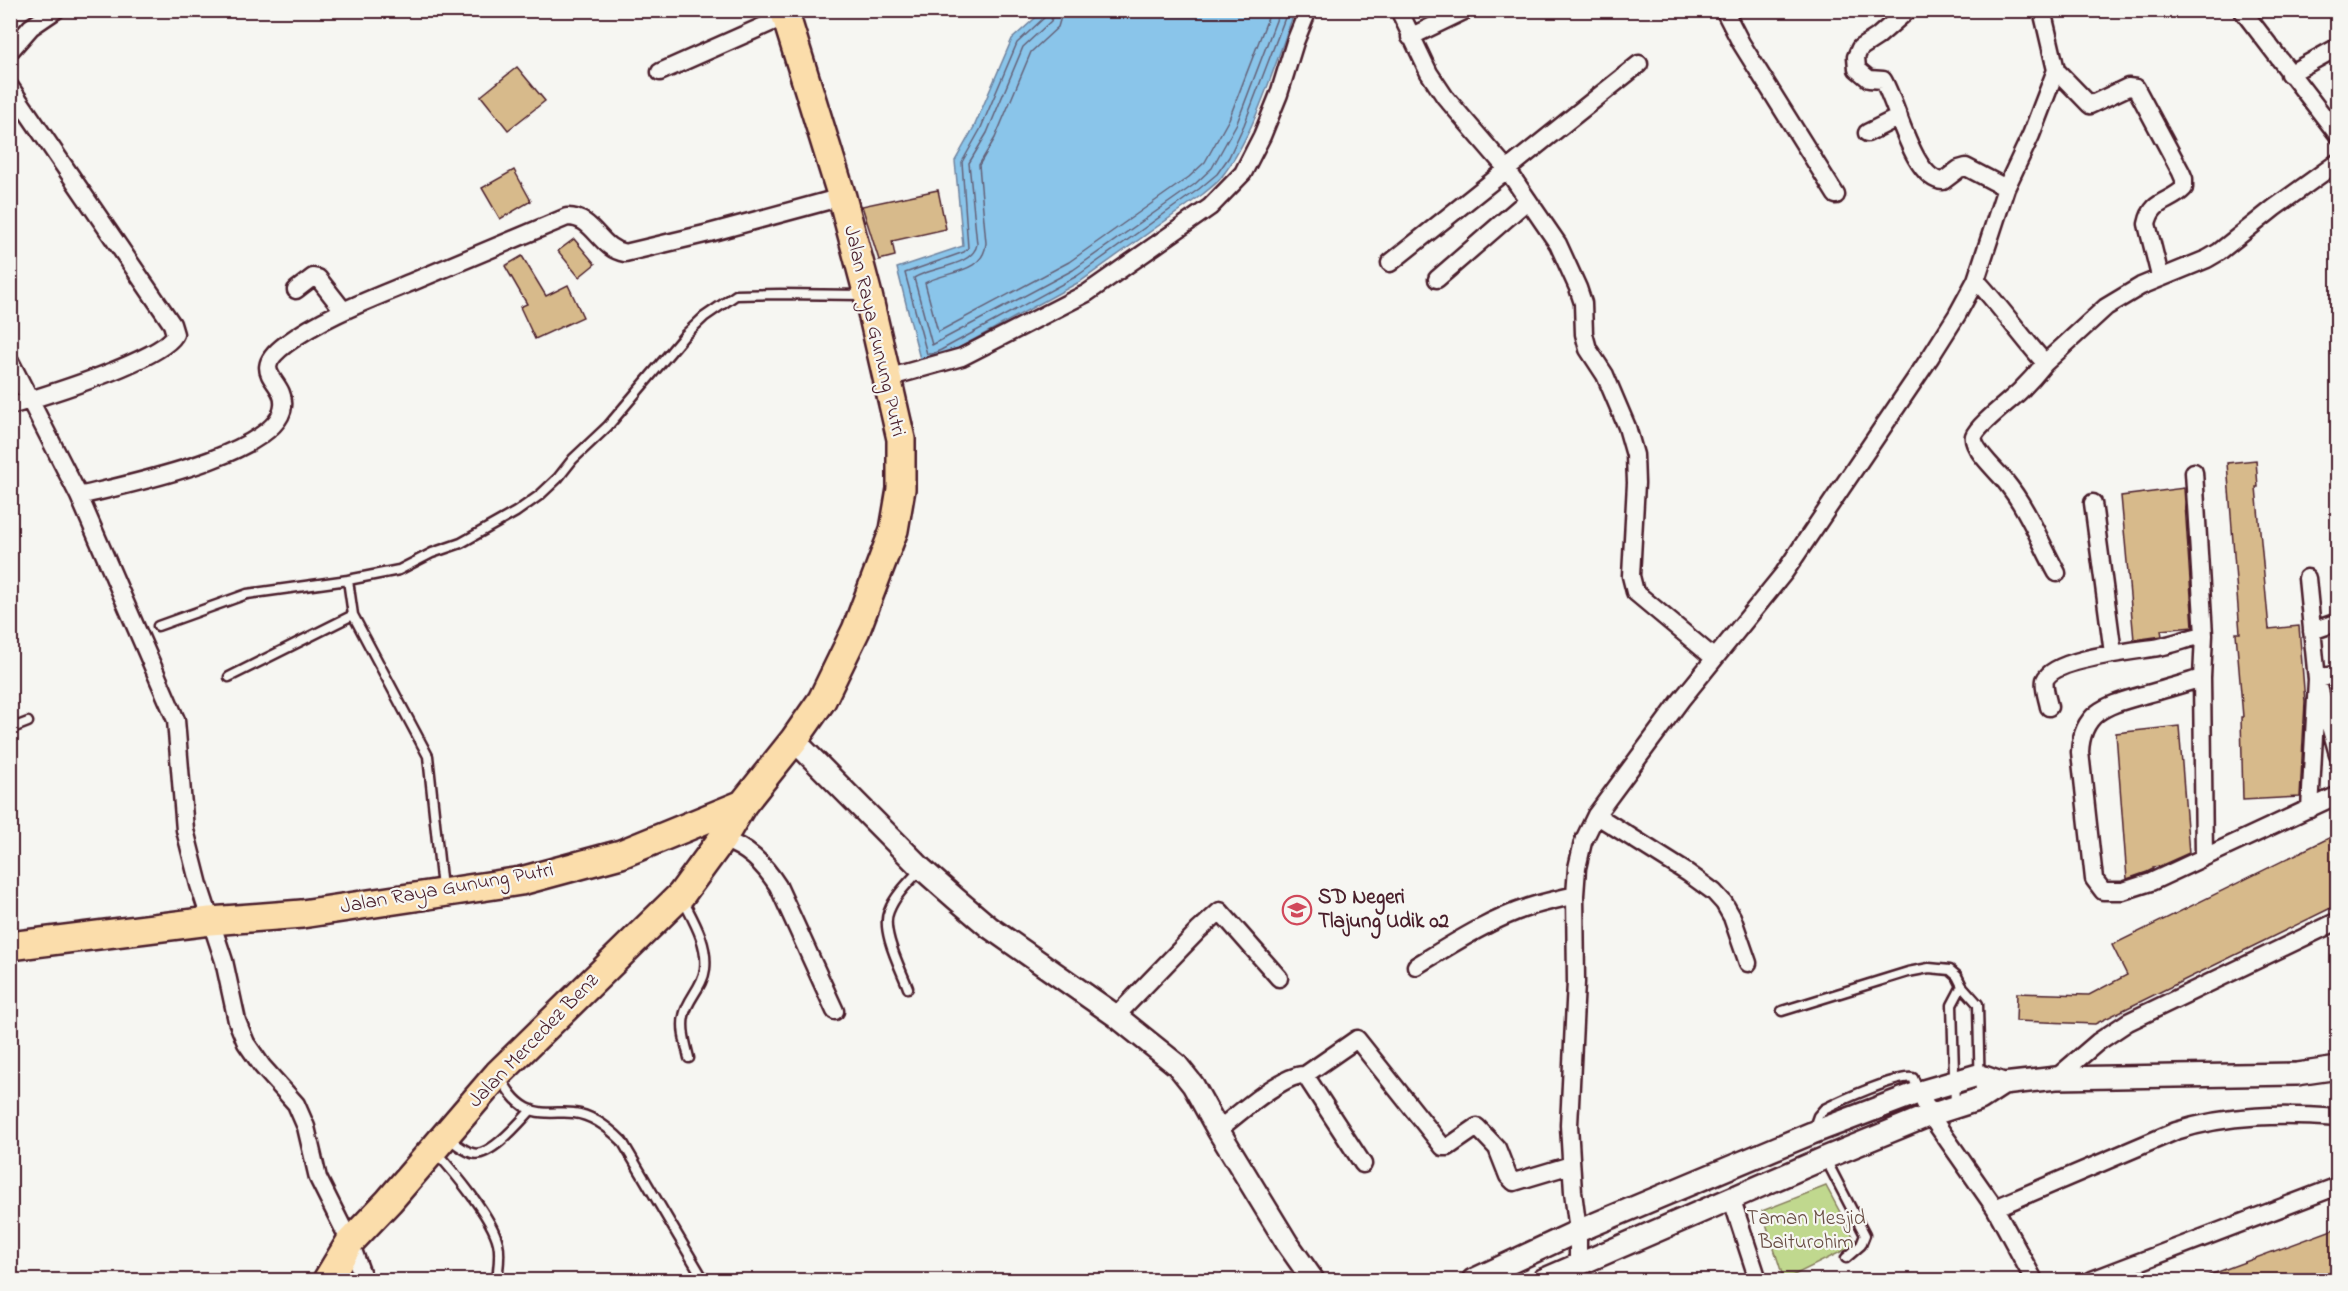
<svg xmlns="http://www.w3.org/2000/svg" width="2348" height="1291" viewBox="0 0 2348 1291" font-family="'Indie Flower',sans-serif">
<rect width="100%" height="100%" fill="#f6f6f2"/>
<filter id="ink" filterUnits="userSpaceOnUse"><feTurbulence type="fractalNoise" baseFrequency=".0167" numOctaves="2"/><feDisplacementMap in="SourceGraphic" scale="12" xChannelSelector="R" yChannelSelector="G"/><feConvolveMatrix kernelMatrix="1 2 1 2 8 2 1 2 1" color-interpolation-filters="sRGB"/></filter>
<g filter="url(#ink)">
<path fill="#c0d88e" stroke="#857c5c" stroke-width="1.5" d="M1826 1186 1857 1244 1784 1280 1762 1211Z"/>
<path fill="#8ac5ea" stroke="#70839e" stroke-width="1.5" d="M1043 11H1295C1276 60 1255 134 1223 175 1218 183 1210 188 1203 194L1081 281 944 356 932 361 920 359 897 268 963 246 955 161 974 127 1012 39Z"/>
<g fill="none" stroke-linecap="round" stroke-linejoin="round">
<path stroke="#646177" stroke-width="1.5" d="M1047 10 1045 17 1017 43 980 130 962 162 968 248 964 252 905 273 927 354H932L941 350 1077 276 1199 189 1217 174 1229 157 1244 125 1288 10
M1054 10 1051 21 1023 47 987 133 969 163 977 244C974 266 931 267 914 278L932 345 1073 270 1195 184 1212 168 1237 123 1280 10
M1063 10 1058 27 1031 52 995 138 979 165 986 243C984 274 945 271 925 283L938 332 1069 262 1189 177 1205 162 1229 119 1271 10"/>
</g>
<path fill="#d7ba8b" stroke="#4a1f2b" stroke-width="1.5" d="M517 67 545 101 508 130 481 96Z
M514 170 531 201 500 219 482 188Z
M938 190 946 229 892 241 895 256 879 260 862 206Z
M574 239 595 264 579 277 558 251Z
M522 256 546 296 568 285 583 317 535 339 520 307 527 304 505 266Z
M2256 460 2258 487H2256L2269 629 2299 626 2305 702 2300 797 2243 800 2241 717H2243L2236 633H2240L2227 463Z
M2184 488 2193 627 2161 630 2162 636 2134 640 2121 496Z
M2179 726 2189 853 2160 866 2153 867V869L2147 872 2127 879 2116 733Z
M2337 834V905L2095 1024 2016 1021 2017 993 2089 995 2127 975 2112 945Z
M2337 1228V1281H2200L2199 1279Z"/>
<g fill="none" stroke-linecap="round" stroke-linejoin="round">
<g stroke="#4a1f2b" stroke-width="13">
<path id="service" d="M158 626 247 594 348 580
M229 677 353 615
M10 729 28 722
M442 888 428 756 353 615 348 580 399 570 432 553 461 543 516 512 540 495 558 478 573 459 608 426 685 335 704 317 736 295 780 294 864 295
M682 898C693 920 708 943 705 969 703 987 687 999 684 1016 681 1029 686 1045 689 1058
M908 988C901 969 880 930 889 911 895 895 910 881 921 869
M1782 1011 1908 972 1929 968 1950 970 1957 976 1962 986 1978 1004 1980 1099
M500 1077C507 1089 514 1101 527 1108 542 1116 559 1111 574 1113 593 1115 609 1128 622 1141L704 1280
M1955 1106 1952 1005 1962 986
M1813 1130 1818 1116 1824 1109C1840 1101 1899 1074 1913 1078L1919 1091
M448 1138C455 1143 463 1150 472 1153 489 1159 520 1122 531 1110
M435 1151C454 1172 492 1217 498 1243 501 1255 498 1269 497 1280
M1825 1158 1865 1235 1861 1245 1846 1258"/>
</g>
<g stroke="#4a1f2b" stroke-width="21">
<path id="minor" d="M1399 10 1429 73 1445 97 1506 168 1558 244 1578 288 1583 303 1584 334 1588 349 1605 375 1627 427 1635 455 1636 483 1631 576 1635 592 1714 658
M1724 10 1741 43 1836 195
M1908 10 1877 37 1860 48 1856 57 1857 69 1869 79 1883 80C1897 103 1913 180 1943 181L1959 169 1966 167 2006 188
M2242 10 2338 135
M1410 37 1466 10
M10 51 31 27 56 10
M2056 70 2090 105 2128 87 2136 88 2181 172 2184 179V188C2170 203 2152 199 2147 224L2160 276
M660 72 786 16
M2289 74 2338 47
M10 87 172 324 175 334C166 359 40 397 10 406
M1867 133 1899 117
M1390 263 1639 64
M1437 279 1528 200
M1976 280C2000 306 2021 336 2045 363L2106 307 2141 286 2207 259 2219 252 2274 208 2338 162
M296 290 313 277 318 278 343 310
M10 361 79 496 176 720 185 830 199 885 224 961 237 1021 246 1043 262 1066 296 1104 306 1127 318 1178 350 1242 364 1280
M2045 363C2037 373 2029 382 2020 391 2010 401 1978 425 1974 436 1971 448 1998 472 2005 481 2028 509 2040 542 2057 573
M887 378 962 357 1087 293 1210 207 1243 173 1262 136 1279 94 1295 42 1308 10
M2194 472 2204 635 2202 678 2204 857
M79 496C119 486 279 455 283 406 286 379 246 374 286 344 324 316 369 300 412 282 464 260 515 239 567 217 594 216 599 249 625 253L709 233 842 197
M2093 503 2113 653
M2307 578 2317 680 2310 809
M2312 631 2338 622
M2338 673 2317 680 2338 754
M2202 678C2182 684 2163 690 2143 695 2109 705 2082 710 2080 752L2094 879 2103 891H2123L2151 882 2338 795
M2049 707C2048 700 2043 688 2045 680 2054 658 2137 651 2159 647 2174 644 2189 638 2204 635
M1596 815 1688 873 1714 892 1724 903 1732 917 1748 963
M722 839C748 848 763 863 778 886L835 1011
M1416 966C1452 944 1489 920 1529 907 1544 902 1560 899 1575 895
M1116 1016 1198 931 1220 911 1279 978
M1305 1075 1363 1164
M2056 1078 2098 1042 2128 1022 2338 921
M1920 1092 1930 1115 1995 1208 2034 1280
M1218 1130C1236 1116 1284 1073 1305 1075L1357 1039 1443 1147H1448L1477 1127 1497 1148 1508 1176 1514 1182 1571 1165
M1731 1197 1758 1280
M1995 1208 2176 1131C2228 1114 2284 1114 2338 1118
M1578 1280V1231L1573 1192 1569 1125 1576 982 1575 895 1577 868 1583 842 1596 815 1681 700 1784 573 1931 356 1957 315 1976 280 2006 188 2031 135 2056 70 2042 10
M2092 1280 2338 1186"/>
</g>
<g stroke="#4a1f2b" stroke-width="26">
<path id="tertiary" d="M794 740 921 868 955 898 989 927 1116 1016 1177 1065 1193 1085 1218 1130 1287 1243 1313 1280
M1473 1280 1578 1231 1812 1133 1920 1092 1978 1075 2003 1084
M1543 1280 1825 1158 1930 1115 1980 1099 2003 1084 2056 1078 2297 1074 2338 1068"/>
</g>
<g stroke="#4a1f2b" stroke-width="32">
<path id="primary" d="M10 946 210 921 302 914 521 881 621 854 743 804 794 740 822 700 856 630 894 530 901 489V439L868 295 842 197 784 10
M327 1280 350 1242 389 1201 498 1074 681 895 722 839 743 804"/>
</g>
<use href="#service" stroke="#f6f6f2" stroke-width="8"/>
<use href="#minor" stroke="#f6f6f2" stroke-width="16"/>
<use href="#tertiary" stroke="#f6f6f2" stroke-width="21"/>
<use href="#primary" stroke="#fbddab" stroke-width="27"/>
</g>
</g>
<defs>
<g id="school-ring" transform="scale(1.5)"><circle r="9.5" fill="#f6f6f2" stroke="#d1495b" stroke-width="1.5"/><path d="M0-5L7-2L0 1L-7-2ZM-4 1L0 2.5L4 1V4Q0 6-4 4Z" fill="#d1495b"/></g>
</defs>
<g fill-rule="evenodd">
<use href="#school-ring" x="1297" y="910"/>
</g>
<g text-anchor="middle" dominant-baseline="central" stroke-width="4.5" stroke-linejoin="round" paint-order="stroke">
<g font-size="21" fill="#4a1f2b" stroke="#f6f6f2">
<text transform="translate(874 331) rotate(77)">Jalan Raya Gunung Putri</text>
<text transform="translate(447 889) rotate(-10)">Jalan Raya Gunung Putri</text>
<text transform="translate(534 1041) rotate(-46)">Jalan Mercedez Benz</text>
</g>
<g font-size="21" font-weight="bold" fill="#4a1f2b" stroke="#f6f6f2" text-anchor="start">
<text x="1318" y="898">SD Negeri<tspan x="1318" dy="24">Tlajung Udik 02</tspan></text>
</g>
<g font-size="21" fill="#684d44" stroke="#f6f6f2">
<text x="1806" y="1219">Taman Mesjid<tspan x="1806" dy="24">Baiturohim</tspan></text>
</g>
</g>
<rect width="2348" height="1291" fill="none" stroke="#f6f6f2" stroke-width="36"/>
<rect x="18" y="18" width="2312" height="1255" fill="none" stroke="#4a1f2b" stroke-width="2" filter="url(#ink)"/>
</svg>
